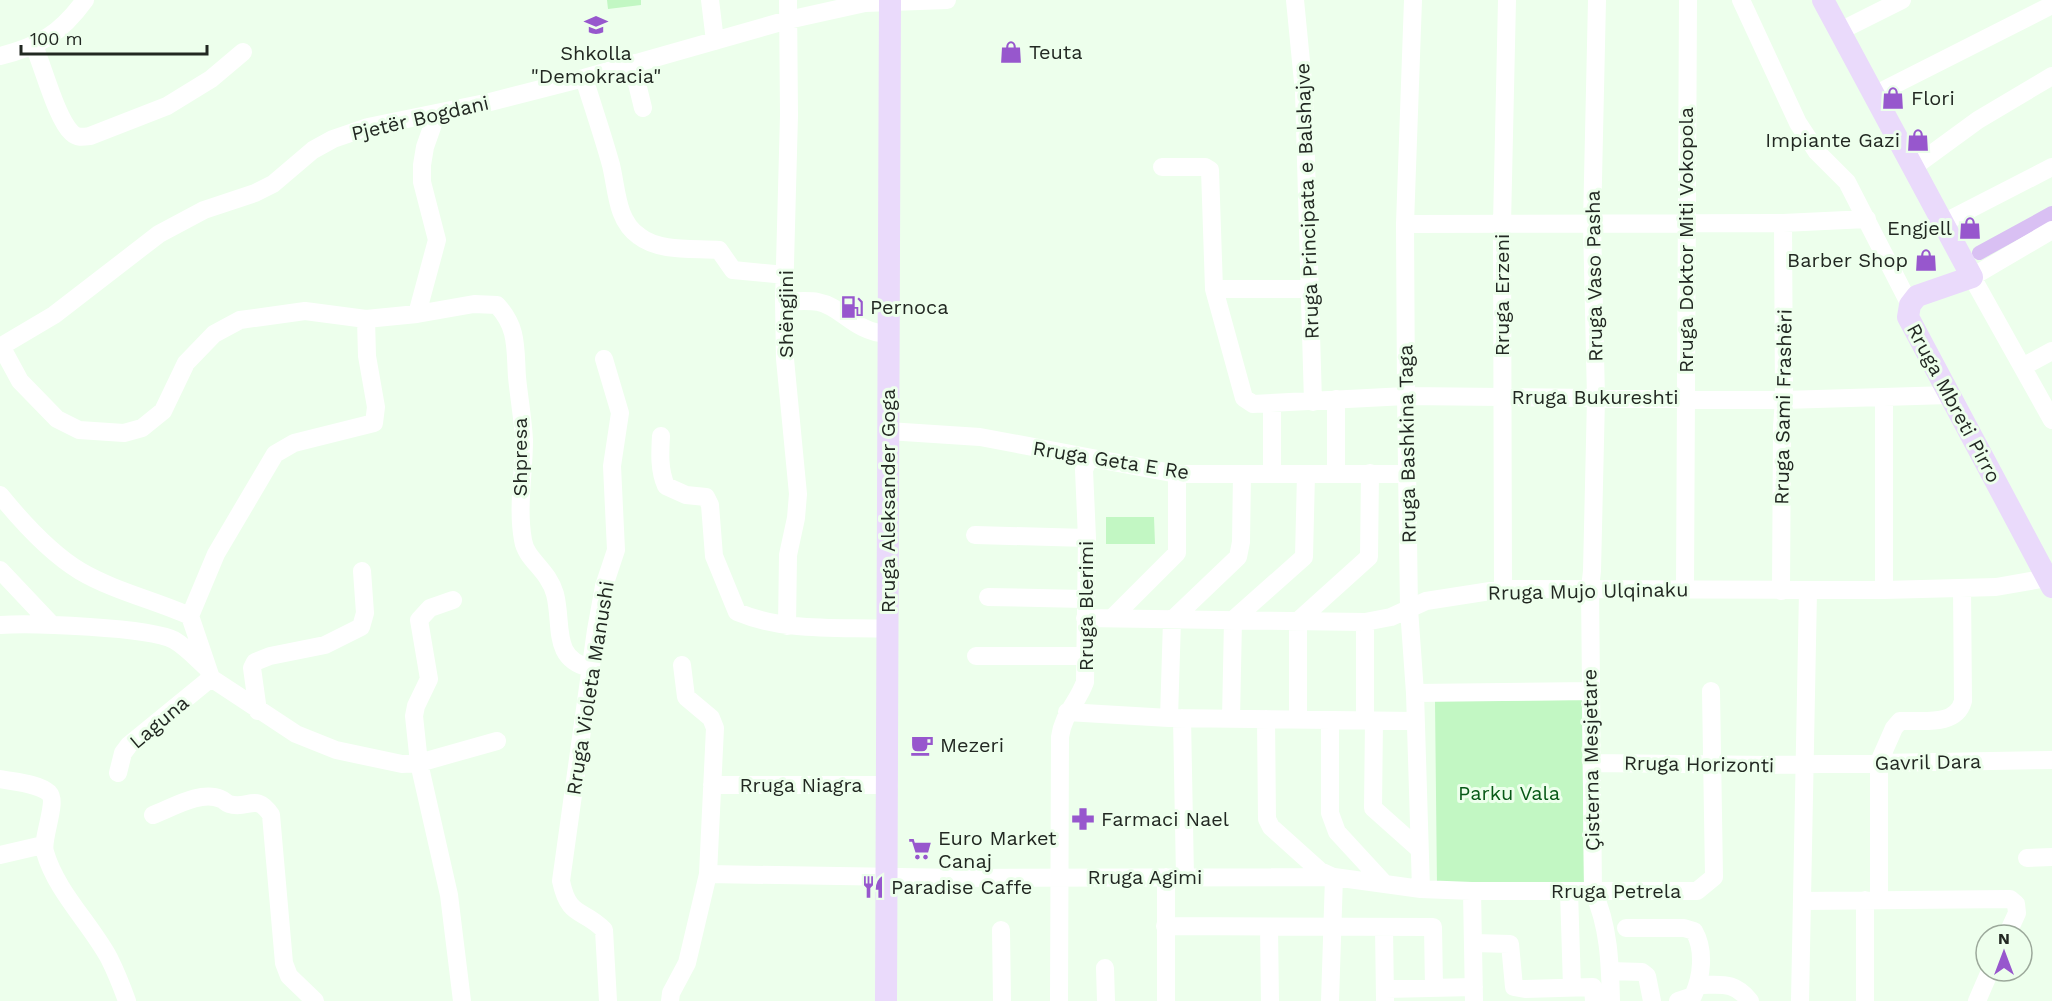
<svg xmlns="http://www.w3.org/2000/svg" width="2052" height="1001" viewBox="0 0 2052 1001" font-family="'Work Sans',sans-serif">
<rect width="100%" height="100%" fill="#edffec"/>
<path fill="#c2f7c3" d="M607 0H641V5L608 9Z
M1106 517H1154L1155 544H1106Z
M1582 700 1584 886 1437 887 1435 701Z"/>
<g fill="none" stroke-linecap="round" stroke-linejoin="round">
<path stroke="#d9c0f3" stroke-width="14" d="M1979 253 2052 213"/>
<path stroke="#fff" stroke-width="18" d="M710 0 715 41
M1295 0 1304 92 1313 402
M1413 0 1405 224 1406 396 1409 609 1415 693 1421 889
M1597 0 1592 224 1596 398 1592 571 1590 588 1593 891C1609 926 1610 963 1611 1001
M1741 0 1798 123 1817 152 1847 182 1910 305
M1840 31 1902 0
M34 46C43 66 57 120 72 133 77 138 83 137 90 136L167 106 211 79 243 52
M0 56C40 46 61 33 85 0
M632 63 643 108
M584 78C593 107 603 136 611 165 617 189 616 220 639 236 659 252 694 248 719 250L733 270 785 275
M1874 95 2052 5
M1915 166 1978 120 2052 76
M1162 167H1205L1210 170 1214 289 1244 398 1253 404 1406 396 1784 400 1949 395
M1945 222 2052 167
M1405 224 1783 223 1867 219
M2052 230 1972 277 2052 420
M1214 289H1311
M784 301C794 302 807 300 818 302 841 306 854 332 887 334
M417 314 437 240 422 182V165L425 147 437 113
M1 346 20 381 57 419 79 430 124 433 142 428 163 411 186 363 214 334 240 320 305 311 366 319 417 314 474 304 497 305C518 328 515 347 517 377 519 398 523 419 524 440 524 474 517 507 523 540 526 560 548 569 555 594 563 625 551 659 590 668
M0 347 54 315 159 234 204 210 255 193 273 184 313 150 333 139 368 127 490 102 584 78 788 20 865 3 947 0
M604 359 620 413 612 466 616 550 604 586 596 630 561 881C569 919 583 908 604 930L608 1001
M2024 366 2052 351
M1884 398V590
M1336 399V473
M888 431 980 437 1177 474H1408
M661 436C660 453 659 470 666 486L686 495 706 497 710 505 714 556 737 612C785 632 838 627 889 629
M1272 473V404
M0 495C22 522 50 553 80 571 114 591 154 600 190 616
M975 535 1087 538
M0 570 52 625
M1685 588 1688 0
M1503 589 1502 224 1507 0
M1781 591 1782 427 1784 400 1783 223
M988 597 1085 599
M453 600 430 608 419 620 429 679 416 706 414 716 419 763 449 895 462 1001
M1085 618 1365 622 1391 617 1426 601 1503 589 1884 590 1996 587 2047 578
M1112 618 1177 553V474
M0 625C32 623 149 627 174 640 186 647 196 658 206 667
M787 626 788 555 796 518 798 494 785 359 784 301 789 115 788 0
M976 656H1086
M211 678 190 616 216 554 275 454 294 443 374 423 376 407 367 356 366 319
M211 678 296 734 336 750 402 764 419 763 497 741
M1415 693 1590 691
M258 711 252 668 255 662 270 656 325 645 361 627 365 613 362 571
M1067 712 1169 718 1415 721
M1169 718 1172 620 1238 557 1241 542 1242 474
M1182 718 1185 877
M1231 719 1233 620 1304 557 1306 474
M1266 719 1267 819 1271 827 1320 871 1333 877
M1298 720V621L1369 557 1370 473
M1330 720V813L1337 832 1384 883
M1365 720V622
M1374 721 1373 808 1419 849
M1593 763 1768 765 2052 760
M118 773 123 753 129 745 211 678
M0 779C14 782 38 783 49 793 58 802 41 839 45 852 56 891 90 923 109 958 116 972 122 987 127 1001
M712 785H889
M153 815C172 808 200 790 221 799 224 800 226 803 229 804 248 810 256 792 271 815L284 963 289 976 315 1001
M0 855 43 845
M2027 858 2052 857
M708 874 961 878 1334 877 1421 889 1472 891H1697L1714 877 1711 691
M1472 891 1474 1001
M1569 891 1572 987
M1865 900V1001
M1879 900V762L1894 728 1900 721C1922 720 1956 727 1963 701L1962 588
M1803 901 2010 899 2016 904 2017 913 2007 935
M1165 926 1433 927 1434 988
M1269 927 1270 1001
M1384 927 1385 1000
M1626 928H1684L1694 931C1705 950 1702 977 1693 996L1678 1001
M1001 930 1002 1001
M1474 943 1510 944 1514 987 1525 989 1593 987 1594 1001
M1105 968 1106 1001
M1610 971 1642 972 1647 976 1652 1001
M1699 985C1722 985 1734 981 1750 1001
M1385 989 1474 987
M670 1001 671 993 687 963 708 874 715 728 711 718 686 697 682 665
M1059 1001 1060 737C1063 714 1078 702 1085 682L1087 538 1084 470 1089 458
M1166 1001V877
M1330 1001 1334 877
M1800 1001 1808 591
M1977 1001 1990 971"/>
<path stroke="#eadafb" stroke-width="22" d="M1823 0 1972 277 1917 296 1910 305 1908 317 2052 587
M886 1001 890 0"/>
</g>
<defs>
<g id="school-bare" transform="scale(1.8)"><path d="M0-5L7-2L0 1L-7-2ZM-4 1L0 2.5L4 1V4Q0 6-4 4Z" fill="#9757cd" stroke="#edffec" stroke-width="2.5" paint-order="stroke"/></g>
<g id="shop-bare" transform="scale(1.8)"><path d="M-5-2.5h2.3a2.7 3.5 0 0 1 5.4 0H5L5.5 6h-11ZM-1.5-2.5h3a1.5 2.3 0 0 0-3 0Z" fill="#9757cd" stroke="#edffec" stroke-width="2.5" paint-order="stroke"/></g>
<g id="fuel-bare" transform="scale(1.8)"><path d="M-5.5-6h7V0h2V4h1.3V-2.5L3-4.5l.8-.8L6-3V5H2.5V1h-1V6h-7ZM-4.2-4.7v3.2H.2V-4.7Z" fill="#9757cd" stroke="#edffec" stroke-width="2.5" paint-order="stroke"/></g>
<g id="cafe-bare" transform="scale(1.8)"><path d="M-5.5-4.5H6V0H3Q3 3.5 0 3.5H-2.5Q-5.5 3.5-5.5 0ZM3-3.2v2h1.7v-2ZM-6 4.5H4V6H-6Z" fill="#9757cd" stroke="#edffec" stroke-width="2.5" paint-order="stroke"/></g>
<g id="pharmacy-bare" transform="scale(1.8)"><path d="M-2-6h4v4h4v4h-4v4h-4v-4h-4v-4h4Z" fill="#9757cd" stroke="#edffec" stroke-width="2.5" paint-order="stroke"/></g>
<g id="supermarket-bare" transform="scale(1.8)"><path d="M-6-5.5h2.5l.6 2H6L4.5 2H-2.5L-4.4-4H-6ZM-1.5 3.2a1.3 1.3 0 1 0 .1 0ZM3 3.2a1.3 1.3 0 1 0 .1 0Z" fill="#9757cd" stroke="#edffec" stroke-width="2.5" paint-order="stroke"/></g>
<g id="restaurant-bare" transform="scale(1.8)"><path d="M-5-6h1v4h1v-4h1v4h1v-4h1v5L-1.5 .5V6h-2V.5L-5-1ZM5-6V6H3V1.5H1.5Q1.5-4 5-6Z" fill="#9757cd" stroke="#edffec" stroke-width="2.5" paint-order="stroke"/></g>
</defs>
<g fill-rule="evenodd">
<use href="#school-bare" x="596" y="25"/>
<use href="#shop-bare" x="1011" y="52"/>
<use href="#shop-bare" x="1893" y="98"/>
<use href="#shop-bare" x="1918" y="140"/>
<use href="#shop-bare" x="1970" y="228"/>
<use href="#shop-bare" x="1926" y="260"/>
<use href="#fuel-bare" x="852" y="307"/>
<use href="#cafe-bare" x="922" y="745"/>
<use href="#pharmacy-bare" x="1083" y="819"/>
<use href="#supermarket-bare" x="920" y="849"/>
<use href="#restaurant-bare" x="873" y="887"/>
</g>
<g text-anchor="middle" dominant-baseline="central" stroke-width="6" stroke-linejoin="round" paint-order="stroke">
<g font-size="20" fill="#222822" stroke="#edffec" text-anchor="start">
<text x="1029" y="52">Teuta</text>
<text x="596" y="53" text-anchor="middle">Shkolla<tspan x="596" dy="23">"Demokracia"</tspan></text>
<text x="1911" y="98">Flori</text>
<text x="1900" y="140" text-anchor="end">Impiante Gazi</text>
<text x="1952" y="228" text-anchor="end">Engjell</text>
<text x="1908" y="260" text-anchor="end">Barber Shop</text>
<text x="870" y="307">Pernoca</text>
<text x="940" y="745">Mezeri</text>
<text x="1101" y="819">Farmaci Nael</text>
<text x="938" y="838">Euro Market<tspan x="938" dy="23">Canaj</tspan></text>
<text x="891" y="887">Paradise Caffe</text>
</g>
<g font-size="20" fill="#222822" stroke="#edffec">
<text transform="translate(420 118) rotate(-13)">Pjetër Bogdani</text>
<text transform="translate(1307 201) rotate(-92)">Rruga Principata e Balshajve</text>
<text transform="translate(1686 240) rotate(-90)">Rruga Doktor Miti Vokopola</text>
<text transform="translate(1594 276) rotate(-91)">Rruga Vaso Pasha</text>
<text transform="translate(1502 295) rotate(-90)">Rruga Erzeni</text>
<text transform="translate(786 314) rotate(-90)">Shëngjini</text>
<text x="1595" y="397">Rruga Bukureshti</text>
<text transform="translate(1954 403) rotate(62)">Rruga Mbreti Pirro</text>
<text transform="translate(1783 407) rotate(-89)">Rruga Sami Frashëri</text>
<text transform="translate(1407 444) rotate(-91)">Rruga Bashkina Taga</text>
<text transform="translate(520 457) rotate(-90)">Shpresa</text>
<text transform="translate(1111 460) rotate(9)">Rruga Geta E Re</text>
<text transform="translate(888 501) rotate(-90)">Rruga Aleksander Goga</text>
<text transform="translate(1588 591) rotate(-1)">Rruga Mujo Ulqinaku</text>
<text transform="translate(1086 606) rotate(-90)">Rruga Blerimi</text>
<text transform="translate(590 688) rotate(-81)">Rruga Violeta Manushi</text>
<text transform="translate(159 722) rotate(-40)">Laguna</text>
<text transform="translate(1591 760) rotate(-91)">Çisterna Mesjetare</text>
<text transform="translate(1928 762) rotate(-1)">Gavril Dara</text>
<text transform="translate(1699 764) rotate(1)">Rruga Horizonti</text>
<text x="801" y="785">Rruga Niagra</text>
<text x="1145" y="877">Rruga Agimi</text>
<text x="1616" y="891">Rruga Petrela</text>
</g>
<g font-size="20" fill="#075917" stroke="#edffec">
<text x="1509" y="793">Parku Vala</text>
</g>
</g>
<g transform="translate(2004 953)"><circle r="28" fill="#edffec" stroke="#9ca99b" stroke-width="1.5"/>
<path d="M0-4.5L10 22L0 15L-10 22Z" fill="#9757cd"/>
<text y="-9" font-size="16" font-weight="bold" text-anchor="middle" fill="#222822">N</text>
</g>
<path d="M21 45v9h186v-9" fill="none" stroke="#222822" stroke-width="3"/>
<text x="30" y="45" font-size="18" fill="#222822" stroke="#edffec" stroke-width="4.5" paint-order="stroke">100 m</text>
</svg>
